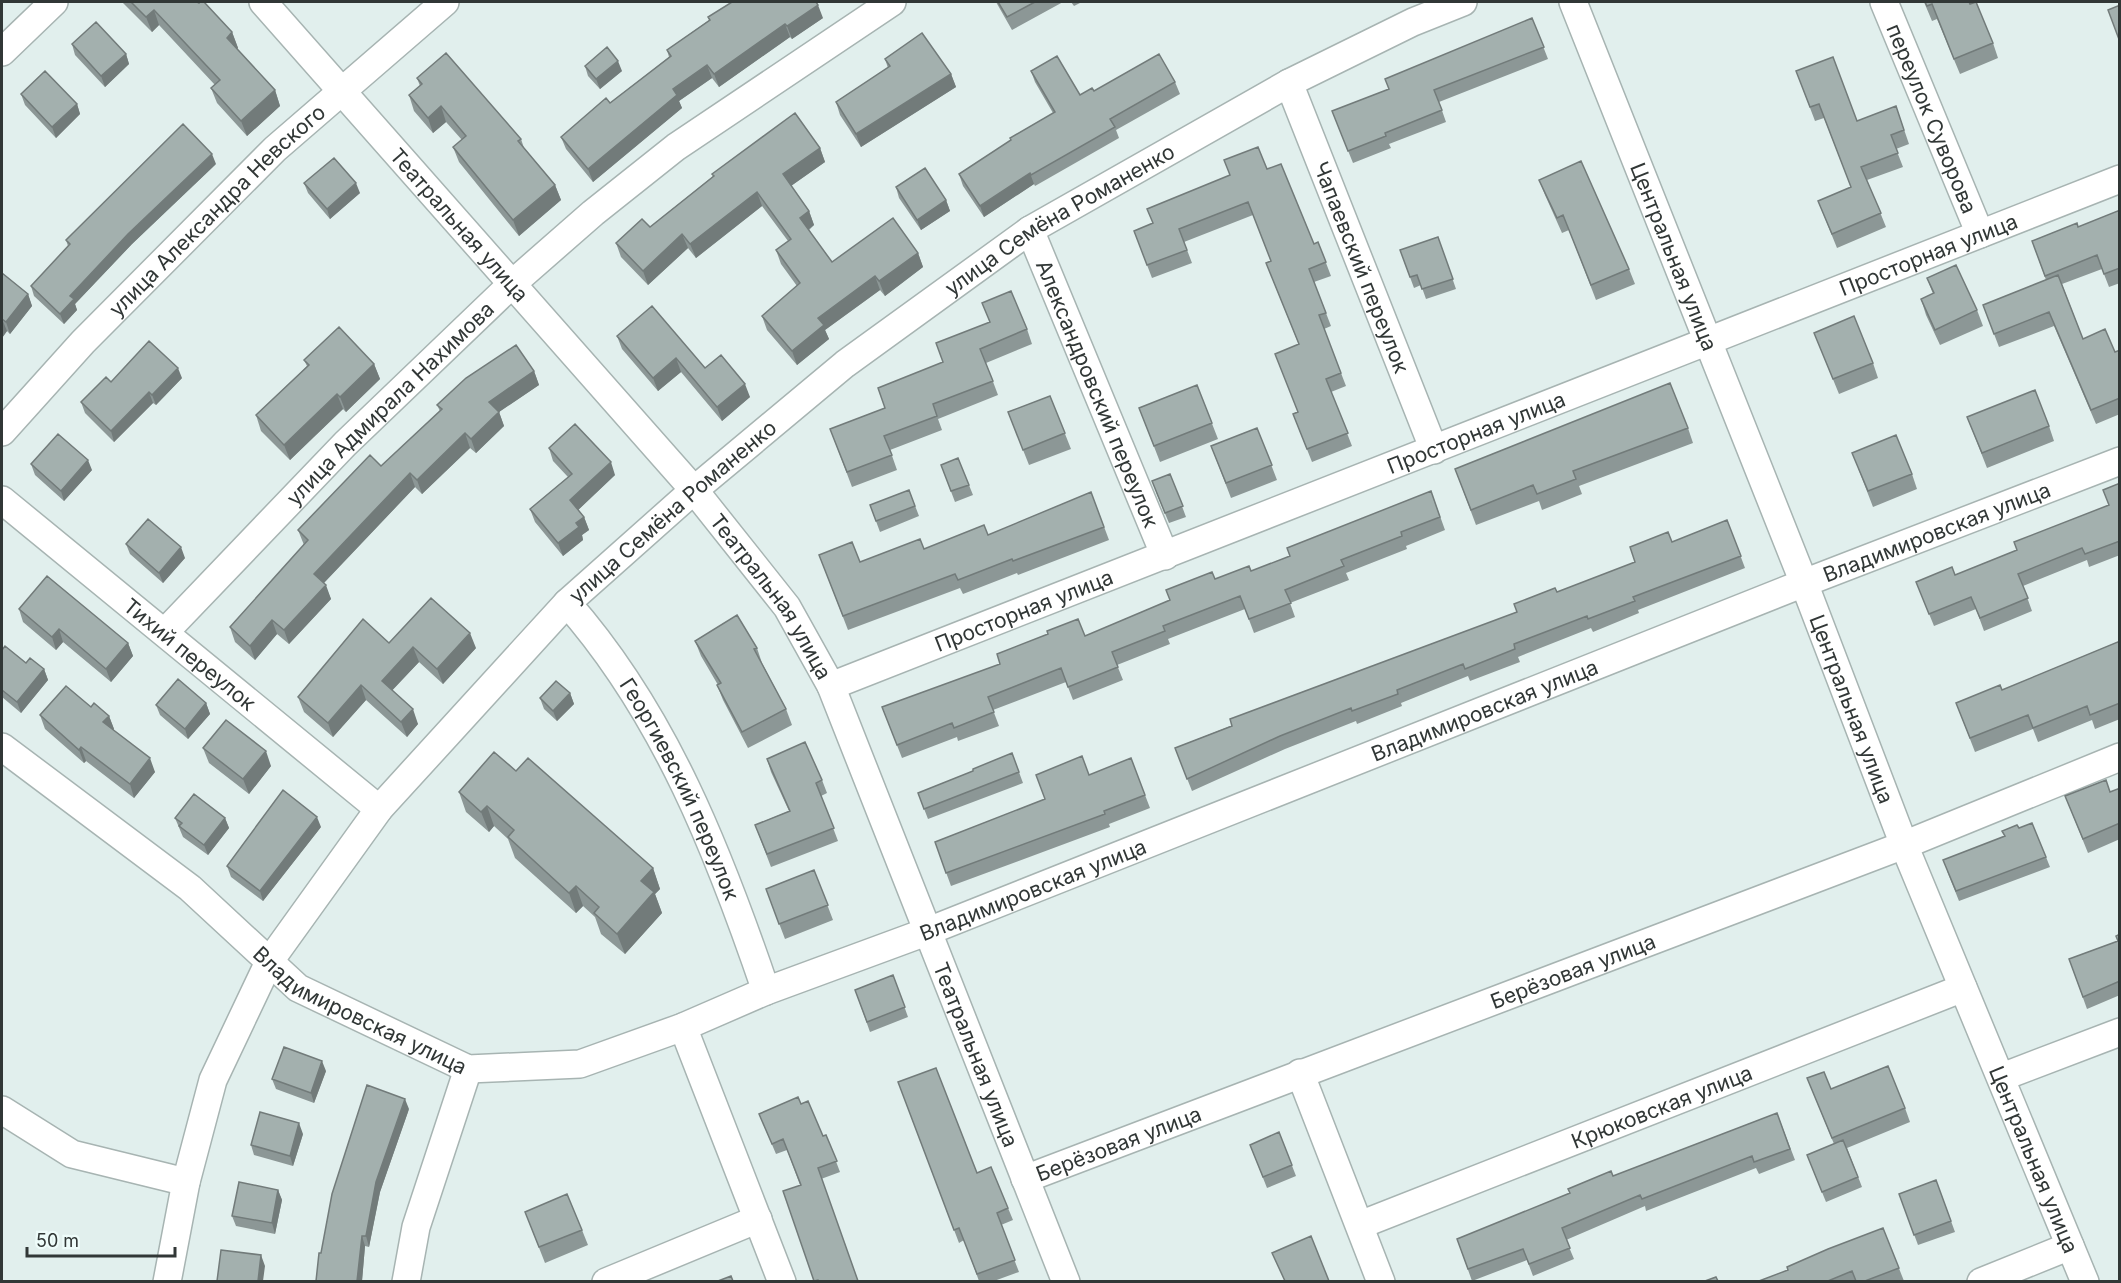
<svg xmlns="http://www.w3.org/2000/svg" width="2121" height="1283" viewBox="0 0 2121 1283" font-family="Inter,sans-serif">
<rect width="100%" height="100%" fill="#e1efed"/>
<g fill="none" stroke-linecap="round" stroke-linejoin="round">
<g stroke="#a7b4b2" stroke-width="30">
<g id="minor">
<path id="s1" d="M263 2 694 490 787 607 831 686 1066 1282"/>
<path id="s2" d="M1573 2 1804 583 1904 845 2085 1282"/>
<path id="s3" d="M1884 2 1980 234"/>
<path d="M2 52 54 2"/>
<path id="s4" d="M1289 83 1434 450"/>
<path id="s5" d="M1030 230 1165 556"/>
<path id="s6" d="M2 432 83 342 275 149 445 2"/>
<path id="s7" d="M2 500 379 809"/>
<path id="s8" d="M567 603C665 714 719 853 766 991"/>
<path id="s9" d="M165 632 345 444 513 283 593 213 676 147 892 2"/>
<path id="s10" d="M831 686 2120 179"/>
<path id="s11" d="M2 747 190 888 298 988 468 1069 580 1064 683 1027 766 991 926 932 1804 583 2120 461"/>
<path d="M683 1027 782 1282"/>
<path d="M1300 1073 1381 1282"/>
<path d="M2002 1077 2120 1032"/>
<path d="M2 1110 72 1154 186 1182"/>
<path id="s12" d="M1025 1179 1904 845 2120 757"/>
<path id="s13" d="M1360 1225 1963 988"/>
<path id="s14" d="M167 1282 186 1182 213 1080 269 962 379 809 567 603 694 490 845 364 1030 230 1289 83 1413 22 1463 2"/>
<path d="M406 1282 416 1227 468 1069"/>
<path d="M606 1282 758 1219"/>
<path d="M1981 1282 2070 1246"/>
</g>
</g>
<use href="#minor" stroke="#fff" stroke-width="27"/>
</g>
<path fill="#8c9796" d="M122 2H197L232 32 238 48 237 49 275 90 280 106 247 136 217 103 211 88 215 85 159 25 152 32Z
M996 2H1063L1012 30Z
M1071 2H1082L1074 6Z
M1924 2H1969L1993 43 1998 58 1960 74 1937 19 1932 21Z
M708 17 823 18 792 39 790 37 719 87 712 78 679 101 682 108 593 182 566 149 561 137 610 103 669 57 667 50 709 20Z
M1532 18 1548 59 1439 102 1446 122 1389 144 1391 148 1353 163 1332 111 1389 89Z
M72 44 126 54 129 64 105 87 75 55Z
M885 59 951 74 956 87 861 147 840 115 836 102 888 68Z
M585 66 622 71 600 89 588 76Z
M1031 71 1080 95 1094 91 1175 82 1180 94 1116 130 1119 138 1035 186 1034 184 984 217 963 186 959 174 1053 113 1035 82Z
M1796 71 1857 121 1896 106 1909 144 1896 149 1903 167 1867 180 1886 227 1837 248 1818 201 1851 187 1824 118 1815 121Z
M417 78 521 139 524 148 555 185 561 200 519 236 459 162 453 147 462 140 446 122 433 133 414 111 409 95 420 86Z
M21 94 77 104 80 114 56 138 25 105Z
M820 148 825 162 791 186 809 211 814 225 809 230 832 262 918 253 923 267 885 296 880 290 825 330 829 339 797 365 767 330 762 316 797 286 781 264 776 250 788 241 762 206 696 258 688 248 648 285 621 257 616 243 650 227 713 176 712 174Z
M216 164 132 244 75 304 77 310 64 324 34 296 31 286 68 246 66 240Z
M1267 169 1314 244 1318 242 1331 276 1314 282 1331 326 1324 329 1346 386 1331 392 1352 446 1312 462 1293 414 1297 412 1299 345 1266 263 1271 261 1253 215 1184 242 1192 263 1152 278 1134 231 1152 224Z
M1539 180 1629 269 1635 284 1596 300 1569 230 1562 233 1545 195Z
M304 183 360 193 330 219 308 193Z
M896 187 946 200 950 211 921 230 899 198Z
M2120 210V283L2109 287 2102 269 2062 284 2083 339 2115 352 2120 350V414L2096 424 2054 326 1999 347 1983 305 2046 280 2032 241 2078 227Z
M1438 237 1456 289 1426 299 1421 285 1414 288 1400 250Z
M2 273 28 294 32 306 10 334 7 331 2 338Z
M1927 278 1977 310 1983 326 1940 345 1926 315 1921 299 1933 294Z
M982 303 1027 329 1032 344 986 363 998 395 938 419 942 430 890 450 897 470 852 487 830 429 885 408 943 362 990 322Z
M1814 333 1873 363 1878 378 1839 394Z
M617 336 705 368 750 397 722 421 681 372 658 391 622 349Z
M304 360 374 364 380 379 346 412 343 409 290 460 261 431 256 415 307 366Z
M534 371 539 385 499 412 504 426 476 453 470 448 422 494 415 487 324 583 331 599 289 644 277 634 255 660 235 642 230 627 304 545 298 530 381 466 440 411 437 405Z
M182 378 156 405 153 403 114 442 85 413 81 402 111 382Z
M1197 385 1218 439 1160 462 1139 408Z
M1050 396 1071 449 1029 465 1008 412Z
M1967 417 2049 426 2054 441 1987 468Z
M1257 428 1277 480 1231 498 1211 446Z
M1688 428 1693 443 1579 486 1582 494 1542 510 1539 501 1476 525 1455 469Z
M549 448 615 475 578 510 584 517 589 530 582 535 583 540 563 556 535 522 530 509 568 477 553 461Z
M958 458 973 495 955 502 941 465Z
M31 464 92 470 64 501 35 475Z
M1858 468 1912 474 1917 489 1873 507Z
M1170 474 1186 517 1169 523 1156 492Z
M2120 483V555L2089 567 2087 560 2023 586 2032 611 1984 631 1976 609 1934 626 1921 594 1955 575 2017 550 2109 505 2103 490Z
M909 490 919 516 880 532 870 505Z
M1431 491 1445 530 1406 546 1407 549 1346 573 1349 580 1290 603 1295 617 1254 633 1245 609 1168 639 1170 644 1117 665 1123 680 1073 700 1066 682 993 710 999 726 958 741 957 737 902 758 882 707 1085 636 1170 601 1215 579 1251 571 1290 556Z
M1091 492 1109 540 1018 575 1017 573 963 594 960 588 848 630 819 555 860 562 988 535Z
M1727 520 1745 568 1638 610 1639 613 1593 632 1591 628 1518 657 1520 662 1470 681 1468 676 1401 703 1402 706 1357 724 1356 721 1285 749 1192 791 1175 748 1517 612 1557 592 1635 562 1672 542Z
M126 544 185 558 163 583 130 554Z
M19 609 128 643 133 656 111 682 63 642 56 650 23 622Z
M695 641 757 648 762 663 786 709 792 725 748 748 723 700 717 685H718L701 656Z
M2120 641V719L2095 729 2092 720 2038 742 2033 729 1975 752 1956 703 2002 690Z
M389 643 476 648 443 684 419 662 392 690 418 724 407 737 366 700 333 737 304 712 298 697Z
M2 650 26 663 44 669 48 680 21 713 2 697Z
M570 693 574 704 557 721 544 709 540 698Z
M206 703 210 714 188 739 160 715 156 705Z
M91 707 109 716 114 729 113 730 155 772 134 798 86 761 84 763 45 729 40 715Z
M203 748 271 766 249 794 209 763Z
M1012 753 1023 783 928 819 918 793 973 771Z
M767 759 822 780 827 793 821 796 838 841 771 867 755 825 789 811 771 772Z
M516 771 653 868 660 889 655 894 662 913 625 954 601 934 595 917 583 906 576 913 515 858 508 839 494 826 489 832 466 812 459 792Z
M1089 775 1145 795 1150 808 1109 824 1110 827 951 886 935 842 1045 799Z
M2120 788V839L2088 853 2065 796 2110 792Z
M175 818H225L229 828 208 855 183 837Z
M321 827 263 901 231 877 227 866Z
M2019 828 2046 857 2050 867 1959 901 1947 871Z
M814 870 833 920 785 939 766 889Z
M2120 934V995L2087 1009 2069 959 2118 941Z
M893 975 908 1017 870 1032 855 990Z
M326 1071 314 1103 276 1089 272 1079Z
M1807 1078 1831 1089 1905 1108 1910 1122 1847 1148 1862 1187 1826 1202 1807 1155 1834 1144Z
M898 1082 1008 1208 1013 1220 1001 1225 1019 1272 994 1281H979L964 1240 959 1243Z
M801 1104 823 1136 826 1135 840 1172 821 1179 858 1281H814L800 1185 787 1150 776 1154 759 1114Z
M409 1109 380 1192 369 1247 365 1246 362 1281H316L321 1253Z
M1777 1113 1795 1160 1759 1174 1756 1168 1646 1211 1645 1206 1566 1240 1574 1259 1533 1276 1527 1260 1472 1281 1457 1239 1613 1176Z
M1279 1132 1296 1176 1267 1188 1250 1145Z
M303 1134 293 1166 254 1155 251 1145Z
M1936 1180 1955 1232 1918 1245 1899 1194Z
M278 1190 282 1200 275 1234 236 1226 232 1216Z
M525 1212 582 1230 588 1245 545 1263Z
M1883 1228 1904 1281H1759L1788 1270Z"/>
<path fill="#727b7a" d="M818 5 823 18 792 39 787 26Z
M154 10 159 25 152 32 146 17Z
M785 24 790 37 719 87 714 74Z
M232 32 238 48 232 53 227 38Z
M126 54 129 64 105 87 101 76Z
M618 61 622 71 600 89 596 79Z
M707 65 712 78 679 101 682 108 593 182 588 169 673 89Z
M951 74 956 87 861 147 856 134Z
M275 90 280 106 247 136 241 121Z
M77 104 80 114 56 138 52 127Z
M441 106 446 122 433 133 428 118Z
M820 148 825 162 788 188 783 174Z
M212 154 216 164 132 244 75 304 77 310 64 324 60 314 70 296 128 234Z
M1030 173 1034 184 984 217 980 206Z
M356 183 360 193 330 219 327 209Z
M555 185 561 200 519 236 513 220Z
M757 192 762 206 696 258 690 244Z
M946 200 950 211 921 230 917 220Z
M809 211 814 225 805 232 800 218Z
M682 234 688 248 648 285 643 271Z
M918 253 923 267 885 296 879 281Z
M875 276 880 290 825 330 829 339 797 365 792 351 818 318Z
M28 294 32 306 10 334 6 322Z
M2 319 7 331 2 338Z
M676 358 681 372 658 391 653 378Z
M374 364 380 379 346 412 340 397Z
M178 368 182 378 156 405 152 395Z
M534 371 539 385 499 412 504 426 476 453 471 439 489 402Z
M745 384 750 397 722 421 717 407Z
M149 392 153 403 114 442 111 431Z
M337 394 343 409 290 460 284 445Z
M465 433 470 448 422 494 417 480Z
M88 460 92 470 64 501 61 491Z
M611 462 615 475 575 513 570 500Z
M410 473 415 487 319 588 314 574Z
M584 517 589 530 582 535 583 540 563 556 558 543 576 523Z
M181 547 185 558 163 583 159 573Z
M326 585 331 599 289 644 284 630Z
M272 620 277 634 255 660 250 646Z
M59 629 63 642 56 650 52 637Z
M470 633 476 648 443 684 437 669Z
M128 643 133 656 111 682 106 669Z
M413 647 419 662 387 696 382 681Z
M44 669 48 680 21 713 17 702Z
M361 685 366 700 333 737 328 723Z
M570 693 574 704 557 721 553 711Z
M206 703 210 714 188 739 185 729Z
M413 709 418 724 407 737 401 722Z
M109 716 114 729 108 736 103 722Z
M81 747 86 761 84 763 79 750Z
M266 751 271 766 249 794 243 779Z
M150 758 155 772 134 798 130 784Z
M487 806 494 826 489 832 481 812Z
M317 817 321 827 263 901 260 891Z
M225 818 229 828 208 855 204 845Z
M653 868 660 889 655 894 662 913 625 954 617 934 641 881Z
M576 886 583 906 576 913 569 893Z
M322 1061 326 1071 314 1103 311 1093Z
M405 1099 409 1109 380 1192 369 1247 366 1236 376 1182Z
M299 1123 303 1134 293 1166 290 1156Z
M278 1190 282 1200 275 1234 272 1223Z
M362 1236 365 1246 362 1281H357Z
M261 1255 265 1266 263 1281H258Z"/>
<path fill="#a3b0ae" stroke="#727b7a" stroke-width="1.5" d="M131 2H197L199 3 200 2H204L232 32 227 38 275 90 241 121 211 88 220 80 154 10 146 17Z
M732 2H816L818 5 787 26 785 24 714 74 707 65 673 89 677 95 588 169 561 137 606 98 610 103 671 56 667 50 710 20 708 17Z
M998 2H1035L1007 17Z
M1925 2H1969L1970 4 1976 2 1993 43 1954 59 1932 4 1927 6Z
M2120 5V42L2108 10Z
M1532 18 1544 47 1434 90 1442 110 1385 133 1386 136 1348 151 1332 111 1389 89 1385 79Z
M96 22 126 54 101 76 72 44Z
M922 33 951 74 856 134 836 102 890 66 885 59Z
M607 47 618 61 596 79 585 66Z
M446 53 521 139 518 141 555 185 513 220 453 147 466 136 441 106 428 118 409 95 422 84 417 78Z
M1159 54 1175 82 1110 119 1115 127 1031 175 1030 173 980 206 959 174 1011 140 1010 138 1055 112 1031 71 1057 56 1080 95 1092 88 1094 91Z
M1833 57 1857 121 1896 106 1904 130 1891 135 1898 153 1861 167 1881 213 1832 234 1818 201 1851 187 1819 104 1810 107 1796 71Z
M45 71 77 104 52 127 21 94Z
M795 113 820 148 783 174 809 211 800 218 832 262 893 218 918 253 879 281 875 276 818 318 824 325 792 351 762 316 800 283 776 250 791 239 757 192 690 244 682 234 643 271 616 243 642 219 650 227 714 176 712 174Z
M183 124 212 154 128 234 70 296 74 299 60 314 31 286 70 244 66 240Z
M1258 147 1267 169 1281 164 1314 244 1318 242 1326 262 1309 269 1326 313 1319 315 1341 373 1326 379 1348 433 1307 449 1293 414 1298 412 1275 354 1299 344 1266 263 1271 261 1248 202 1179 229 1187 250 1147 265 1134 231 1153 223 1147 209 1230 175 1224 160Z
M334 158 356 183 327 209 304 183Z
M1581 161 1629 269 1591 285 1563 215 1557 218 1539 180Z
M925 168 946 200 917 220 896 187Z
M2120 210V268L2104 274 2097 255 2045 276 2032 241 2077 223 2078 227Z
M1438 237 1453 279 1422 289 1417 275 1410 277 1400 250Z
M1956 265 1977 310 1935 330 1921 299 1934 293 1927 278Z
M2 273 28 294 6 322 2 319V320Z
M2058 275 2083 339 2105 329 2115 352 2120 350V398L2091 410 2049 312 1994 334 1983 305Z
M1011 291 1027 329 980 349 993 381 933 404 937 416 884 436 892 455 847 472 830 429 885 408 878 388 943 362 936 343 990 322 982 303Z
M652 306 705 368 721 355 745 384 717 407 676 358 653 378 617 336Z
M1854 316 1873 363 1833 379 1814 333Z
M339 327 374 364 340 397 337 394 284 445 256 415 309 365 304 360Z
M149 341 178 368 152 395 149 392 111 431 81 402 106 377 111 382Z
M516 345 534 371 489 402 499 412 471 439 465 433 417 480 410 473 314 574 326 585 284 630 272 620 250 646 230 627 308 540 298 530 370 455 381 466 442 409 437 405 466 378Z
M1670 383 1688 428 1573 471 1576 479 1537 494 1533 485 1471 510 1455 469Z
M1197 385 1212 423 1154 446 1139 408Z
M2035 390 2049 426 1982 453 1967 417Z
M1050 396 1065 433 1023 450 1008 412Z
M575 424 611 462 570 500 584 517 576 523 579 527 558 543 530 509 572 474 549 448Z
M1257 428 1272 465 1226 483 1211 446Z
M58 434 88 460 61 491 31 464Z
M1896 435 1912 474 1868 491 1852 453Z
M958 458 969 485 951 491 941 465Z
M1170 474 1183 506 1165 513 1152 481Z
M2120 483V541L2085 554 2082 548 2018 574 2028 598 1980 618 1971 597 1929 614 1916 582 1952 567 1955 575 2017 550 2014 542 2109 505 2103 490Z
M909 490 915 506 876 521 870 505Z
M1431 491 1440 517 1401 532 1402 536 1341 560 1344 566 1285 590 1291 603 1249 619 1240 596 1163 626 1165 631 1112 652 1118 667 1068 687 1061 668 988 697 994 712 954 728 952 723 897 745 882 707 1000 664 997 654 1048 634 1047 631 1078 619 1085 636 1170 600 1166 590 1212 572 1215 579 1249 566 1251 571 1290 556 1287 548Z
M1091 492 1104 527 1013 561 1012 559 958 580 955 574 843 616 819 555 852 542 860 562 920 539 924 549 984 525 988 535Z
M148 519 181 547 159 573 126 544Z
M1727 520 1741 556 1633 597 1635 601 1588 619 1587 616 1514 644 1515 649 1465 669 1463 664 1397 690 1398 694 1352 711 1351 708 1280 736 1187 779 1175 748 1232 726 1230 719 1517 612 1514 604 1555 588 1557 592 1635 562 1630 547 1668 532 1672 542Z
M47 576 128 643 106 669 59 629 52 637 19 609Z
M431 598 470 633 437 669 413 647 382 681 413 709 401 722 361 685 328 723 298 697 363 619 389 643Z
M737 615 757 648 754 649 786 709 742 732 717 685 721 683 695 641Z
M2120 641V703L2090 715 2087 706 2033 728 2028 715 1970 738 1956 703 2000 685 2002 690Z
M5 646 26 663 30 658 44 669 17 702 2 690V650Z
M178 679 206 703 185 729 156 705Z
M556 681 570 693 553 711 540 698Z
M66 686 91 707 94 703 109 716 103 722 150 758 130 784 81 747 79 750 40 715Z
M226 720 266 751 243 779 203 748Z
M805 742 822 780 816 783 834 828 767 854 755 825 790 811 767 759Z
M494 752 516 771 528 758 653 868 641 881 654 892 617 934 594 913 599 907 576 886 569 893 508 837 514 830 487 806 481 812 459 792Z
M1012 753 1019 772 924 809 918 793 973 771V769Z
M1082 756 1089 775 1131 758 1145 795 1104 811 1105 814 946 873 935 842 1045 799 1036 775Z
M2106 780 2110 792 2120 788V823L2083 839 2065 796Z
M283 790 317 817 260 891 227 866Z
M194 794 225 818 204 845 179 826 182 823 175 818Z
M2032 823 2046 857 1956 891 1943 860 2005 836 2002 831 2017 825 2019 828Z
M814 870 828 905 779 924 766 889Z
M2120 934V981L2083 997 2069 959 2118 941 2116 936Z
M893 975 905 1007 867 1022 855 990Z
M284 1047 322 1061 311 1093 272 1079Z
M1888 1066 1905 1108 1832 1138 1807 1078 1824 1072 1831 1089Z
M936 1068 977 1173 991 1167 1008 1208 997 1213 1015 1260 977 1274 959 1228 954 1230 898 1082Z
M367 1085 405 1099 376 1182 366 1236H362L357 1281H316L319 1253H321L332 1194Z
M798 1097 801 1104 808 1101 823 1136 826 1135 837 1161 818 1168 858 1281H819L818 1280 814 1281 783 1191 801 1185 783 1139 772 1144 759 1114Z
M260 1112 299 1123 290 1156 251 1145Z
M1777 1113 1790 1149 1754 1162 1752 1156 1642 1199 1640 1195 1562 1228 1570 1248 1529 1264 1523 1249 1468 1269 1457 1239 1570 1193 1568 1189 1611 1171 1613 1176Z
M1279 1132 1292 1165 1263 1177 1250 1145Z
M1843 1140 1858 1177 1822 1192 1807 1155Z
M1936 1180 1951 1221 1914 1235 1899 1194Z
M239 1182 278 1190 272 1223 232 1216Z
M567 1194 582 1230 539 1247 525 1212Z
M1883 1228 1899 1268 1865 1281H1856L1852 1271 1828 1281H1759L1788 1270 1787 1267 1828 1249Z
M1311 1236 1329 1281H1285L1272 1253Z
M221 1250 261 1255 258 1281H217Z
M731 1276 733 1281H718Z
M1716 1277 1718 1281H1705Z"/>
<g text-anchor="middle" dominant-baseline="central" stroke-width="6" stroke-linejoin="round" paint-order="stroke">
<g font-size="21" fill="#313736" stroke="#eefcfa">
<text stroke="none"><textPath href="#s3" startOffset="126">переулок Суворова</textPath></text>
<text stroke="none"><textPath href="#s6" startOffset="309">улица Александра Невского</textPath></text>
<text stroke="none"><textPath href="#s14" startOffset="1431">улица Семёна Романенко</textPath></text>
<text stroke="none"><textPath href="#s1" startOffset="297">Театральная улица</textPath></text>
<text stroke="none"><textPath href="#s10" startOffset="1179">Просторная улица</textPath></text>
<text stroke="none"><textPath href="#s2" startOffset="274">Центральная улица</textPath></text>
<text stroke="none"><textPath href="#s4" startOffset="198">Чапаевский переулок</textPath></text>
<text stroke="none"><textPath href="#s5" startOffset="177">Александровский переулок</textPath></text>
<text stroke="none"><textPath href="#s9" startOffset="321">улица Адмирала Нахимова</textPath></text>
<text stroke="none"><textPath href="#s10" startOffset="693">Просторная улица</textPath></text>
<text stroke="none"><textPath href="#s14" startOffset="945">улица Семёна Романенко</textPath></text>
<text stroke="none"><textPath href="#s11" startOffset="2140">Владимировская улица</textPath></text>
<text stroke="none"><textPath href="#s1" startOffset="783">Театральная улица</textPath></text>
<text stroke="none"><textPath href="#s10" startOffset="207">Просторная улица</textPath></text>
<text stroke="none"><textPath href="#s7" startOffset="243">Тихий переулок</textPath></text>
<text stroke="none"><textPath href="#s11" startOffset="1654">Владимировская улица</textPath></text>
<text stroke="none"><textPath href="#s2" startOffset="760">Центральная улица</textPath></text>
<text stroke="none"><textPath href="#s8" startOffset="219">Георгиевский переулок</textPath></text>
<text stroke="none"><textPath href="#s11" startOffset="1168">Владимировская улица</textPath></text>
<text stroke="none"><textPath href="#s12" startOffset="586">Берёзовая улица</textPath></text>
<text stroke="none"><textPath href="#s11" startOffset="447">Владимировская улица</textPath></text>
<text stroke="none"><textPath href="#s1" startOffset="1287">Театральная улица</textPath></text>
<text stroke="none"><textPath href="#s13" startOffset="324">Крюковская улица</textPath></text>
<text stroke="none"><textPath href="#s12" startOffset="100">Берёзовая улица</textPath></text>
<text stroke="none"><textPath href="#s2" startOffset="1246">Центральная улица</textPath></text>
</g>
</g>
<rect width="2121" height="1283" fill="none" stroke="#313736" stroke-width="6"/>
<path d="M27 1247v9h148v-9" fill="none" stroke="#313736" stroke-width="3"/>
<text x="36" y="1247" font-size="18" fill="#313736" stroke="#eefcfa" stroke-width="4.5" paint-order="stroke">50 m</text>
</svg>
